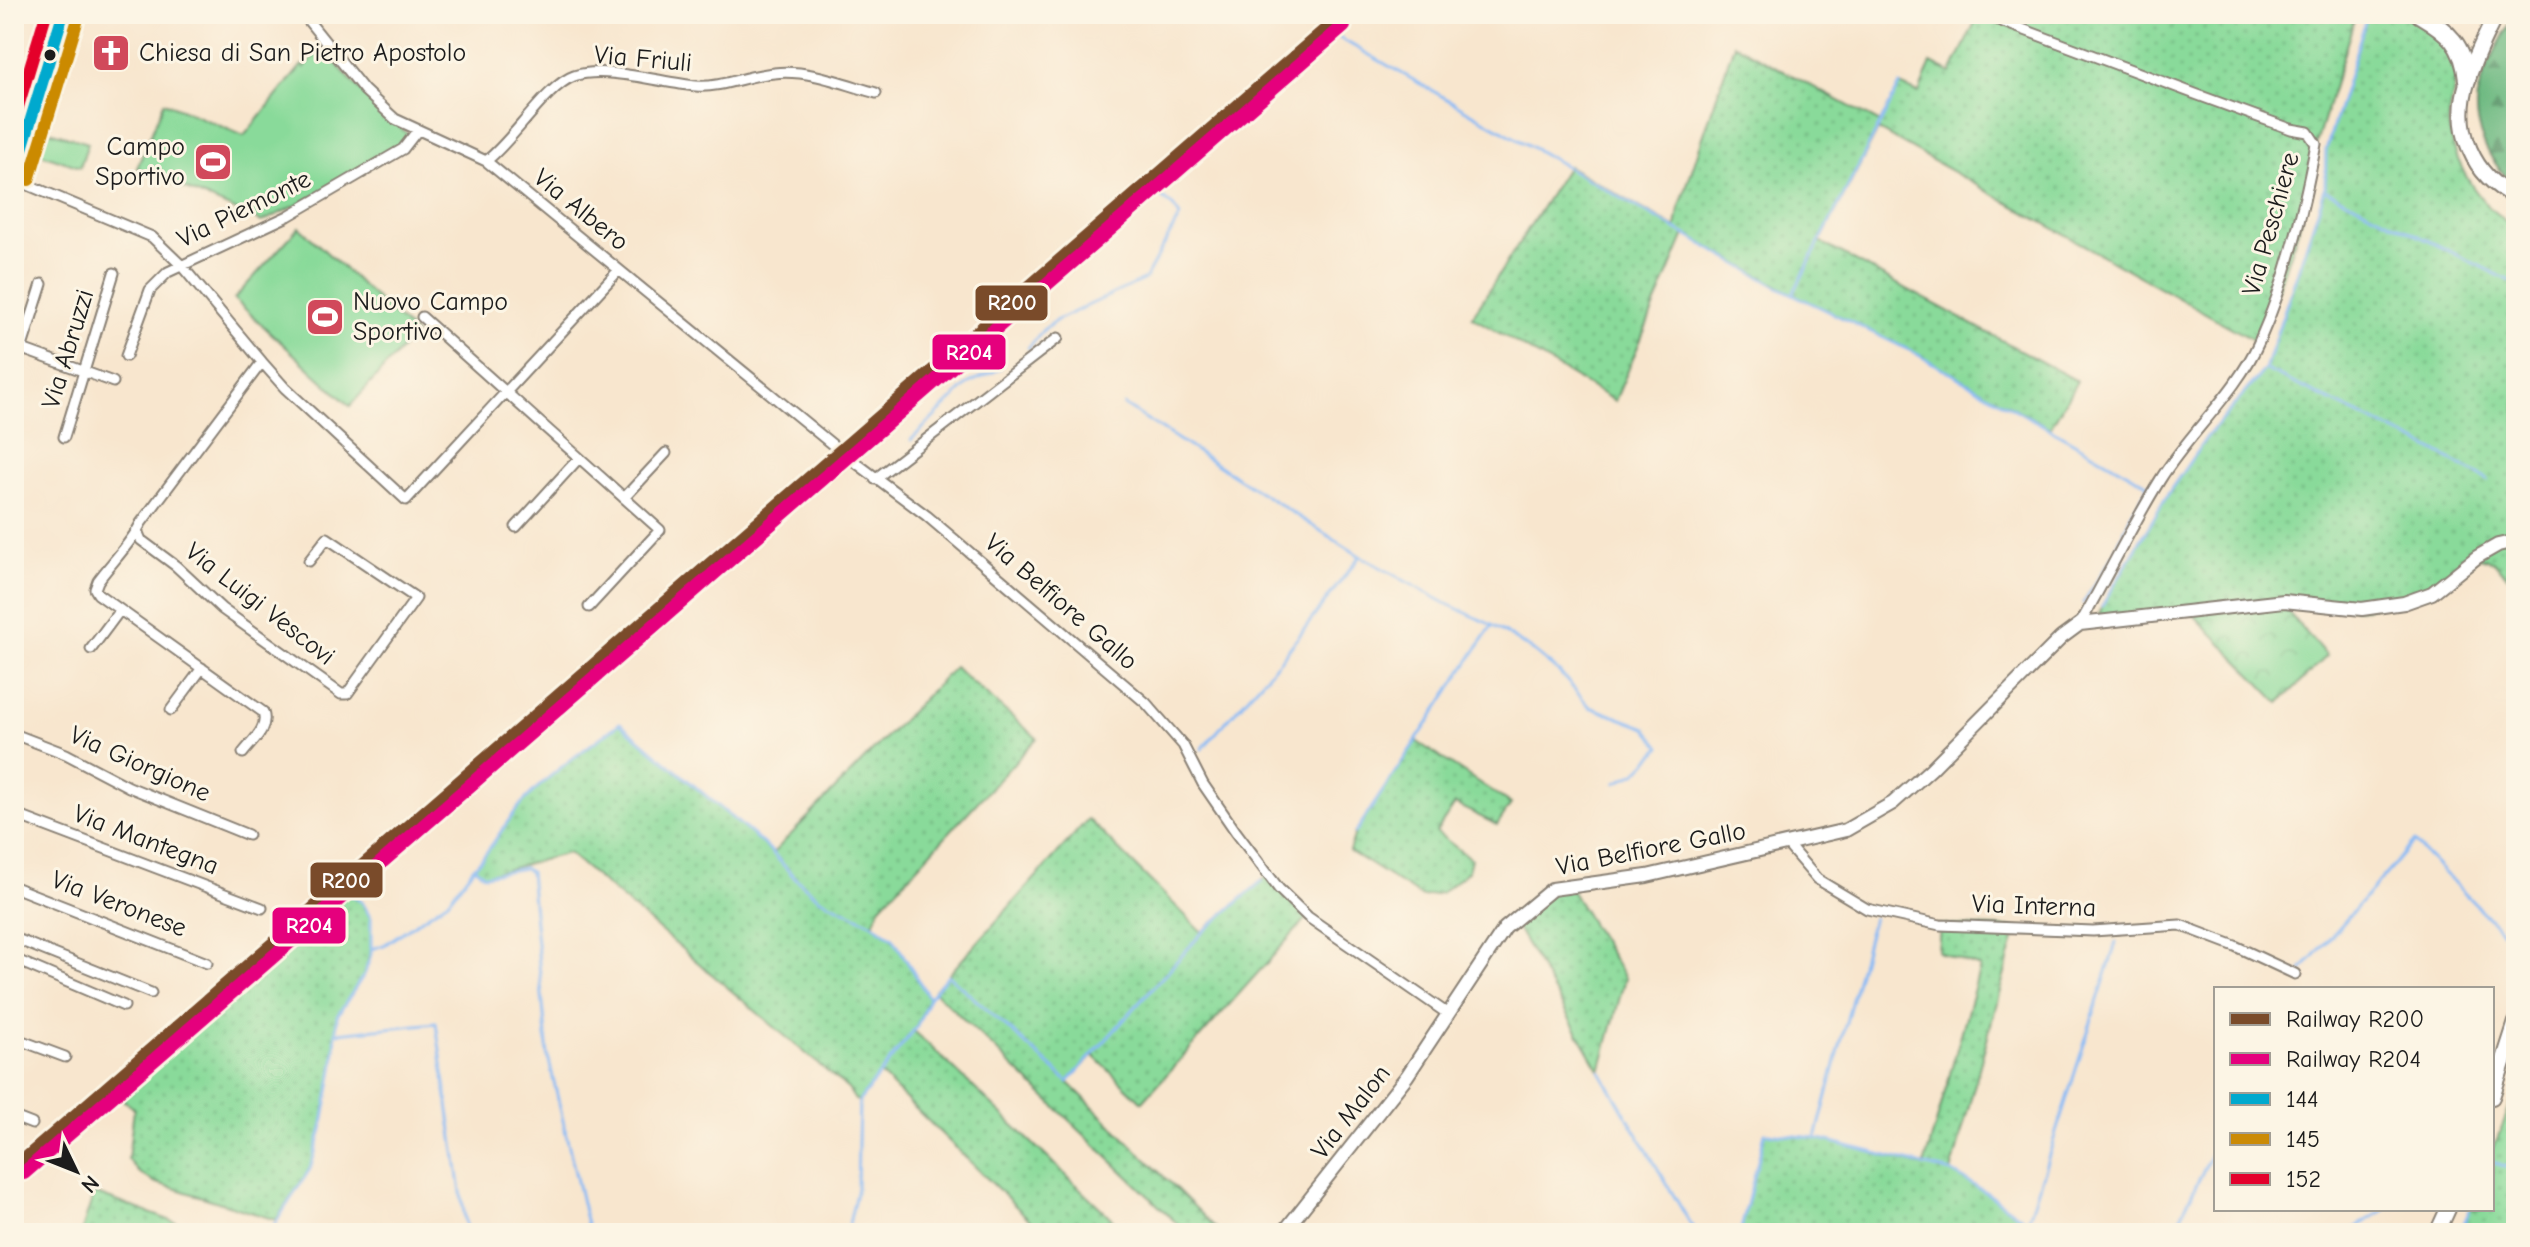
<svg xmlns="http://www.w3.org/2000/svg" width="2530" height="1247" viewBox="0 0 2530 1247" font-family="'Comic Neue',sans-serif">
<defs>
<pattern id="grass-dots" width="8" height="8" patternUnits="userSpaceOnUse" patternTransform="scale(2)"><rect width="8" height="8" fill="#89da9a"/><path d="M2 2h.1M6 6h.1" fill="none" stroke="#76ba84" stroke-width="1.8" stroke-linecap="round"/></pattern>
<pattern id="forest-firs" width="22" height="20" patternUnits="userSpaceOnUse" patternTransform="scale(2)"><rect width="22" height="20" fill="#6eba82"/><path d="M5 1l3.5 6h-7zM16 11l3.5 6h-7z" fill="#5a966a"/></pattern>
<pattern id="park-crowns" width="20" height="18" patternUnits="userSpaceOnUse" patternTransform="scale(2)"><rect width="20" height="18" fill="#89da9a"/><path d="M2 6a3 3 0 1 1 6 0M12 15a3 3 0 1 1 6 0" fill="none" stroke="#76ba84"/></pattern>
</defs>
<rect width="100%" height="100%" fill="#fcf5e5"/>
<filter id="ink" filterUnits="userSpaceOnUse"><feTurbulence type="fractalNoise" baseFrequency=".0125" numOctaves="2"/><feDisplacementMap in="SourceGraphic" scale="16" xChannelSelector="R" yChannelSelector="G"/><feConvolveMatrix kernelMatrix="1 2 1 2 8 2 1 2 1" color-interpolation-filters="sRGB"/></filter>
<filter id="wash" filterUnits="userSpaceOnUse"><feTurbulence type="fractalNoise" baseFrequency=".006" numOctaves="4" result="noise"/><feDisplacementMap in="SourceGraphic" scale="32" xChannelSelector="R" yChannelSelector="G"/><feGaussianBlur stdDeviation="1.8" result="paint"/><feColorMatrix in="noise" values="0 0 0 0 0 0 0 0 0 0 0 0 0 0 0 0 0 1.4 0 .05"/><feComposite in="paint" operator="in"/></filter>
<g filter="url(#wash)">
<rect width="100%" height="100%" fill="#f8e6ce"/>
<path fill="url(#grass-dots)" stroke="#527b5b" stroke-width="2" d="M1979 14H2337L2354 20 2316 144 2299 227 2259 343 1878 130 1820 242 2077 381 2050 428 1915 353 1793 294 1685 234 1615 401 1472 317 1568 166 1676 228 1679 209 1734 44 1880 123 1900 85 1919 93 1931 63 1951 73Z
M2368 14C2381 14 2398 13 2410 18 2432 28 2456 55 2455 80 2455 96 2446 114 2449 129 2457 170 2480 207 2516 228V585L2494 562 2477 557 2432 593 2362 609 2284 601 2097 621 2102 606 2171 489 2206 438 2265 369 2325 189 2326 150Z
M954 667 1037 738 880 907 873 924 893 938 929 998 914 1031 1127 1233H1050L1034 1224 880 1074 859 1101 855 1100 848 1089 568 853 485 875 474 867C494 847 506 819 527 798 554 770 589 747 620 723L773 853Z
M1416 741 1511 804 1497 825 1455 804 1436 832 1471 859 1468 871 1441 893 1422 897 1349 851 1355 833Z
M1088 819 1202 932 1268 876 1308 917 1142 1102 1093 1055 1068 1082 1221 1233H1187L934 991Z
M1569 887 1625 978 1600 1071 1513 921 1552 889Z
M348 893 362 902 371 918V949L365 973 337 1016 334 1064 322 1129 310 1169 276 1220 154 1182 138 1172 128 1159 134 1109 116 1094Z
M1940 925 2017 928 1951 1172 1984 1191 2028 1222 2023 1233H1740L1765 1133 1816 1138 1924 1166 1980 967 1938 952Z
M2516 1091V1169L2514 1171 2516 1173V1233H2460L2470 1209H2492V1152Z
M94 1193 205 1233H81Z"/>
<path fill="url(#forest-firs)" stroke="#456b4f" stroke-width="2" d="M2511 21 2516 22V186C2492 167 2471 128 2477 97 2482 71 2499 45 2511 21Z"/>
<path fill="url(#park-crowns)" stroke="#527b5b" stroke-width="2" d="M2279 602 2327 656 2279 703 2192 613Z"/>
<path fill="#89da9a" stroke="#527b5b" stroke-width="2" d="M321 47 372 103 409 135 400 146 322 193 262 222 137 168 164 102 244 136 302 65 305 68Z
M43 129 88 143 80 167 36 152Z
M299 227 415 334 350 406 234 299Z"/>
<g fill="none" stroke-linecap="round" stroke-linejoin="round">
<path stroke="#88baf5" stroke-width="3" d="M2326 190 2516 284
M1793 294 1900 85
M1028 348 1043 330 1057 320 1145 279 1180 216 1173 206 1152 190 1237 122 1336 36 1776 286 1915 353 2149 485 2131 515 2116 549
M2266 370 2423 445 2488 480
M1124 405 1360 556 1445 603 1492 625 1532 650 1559 672 1590 707 1646 728 1661 747 1637 772 1616 783
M911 440 969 383 1000 369
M2083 603 2113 555
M2102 606 2171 489 2206 438 2265 369 2325 189 2326 150 2366 19
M1202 749 1283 657 1360 556
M1355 833 1492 626
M474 867C494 847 506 819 527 798 554 770 589 747 620 723L769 849 795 878 819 898 873 924 893 938 929 998 917 1026 859 1101 857 1188 847 1233
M371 949 384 945 448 901 474 867 485 875 524 868 530 872 548 1056 589 1233
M2302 970 2414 842 2516 946
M929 998 948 975 1068 1082 1202 933 1262 881
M337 1033 436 1023 467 1233
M1600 1071 1696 1233
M1816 1138 1873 918
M2492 1161 2506 1167 2516 1164
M2028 1221 2116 943
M269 1233 310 1169 322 1129 334 1064 337 1016 365 973 371 954V918L362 902 348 893
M1740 1233 1765 1133 1816 1138 1951 1172 1984 1191 2028 1222 2023 1233
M2173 1233 2216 1144
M2347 1233 2386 1209
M2460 1233 2470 1209"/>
</g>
</g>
<g filter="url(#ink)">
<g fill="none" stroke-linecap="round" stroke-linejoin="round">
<g stroke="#8a8175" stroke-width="13">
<path id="minor" d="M303 14 364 90 395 119 486 161 839 450 927 516 1146 703 1183 745 1203 784 1236 832 1279 889 1308 917 1448 1014
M1982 14 2198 95 2291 129 2308 132 2316 144C2303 211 2287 279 2259 342 2237 392 2189 433 2160 480 2131 527 2107 577 2080 624
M486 161C512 142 547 85 574 76 605 65 662 83 696 86 722 88 748 75 774 73 808 69 844 84 876 93
M14 179 152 237 181 265 262 362 141 523C133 541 111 563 98 581L95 589 98 594 263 712C269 728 253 740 243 753
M422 317 660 530 589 607
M14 346 113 382
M126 356 150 290 168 272 288 216 403 149 417 131
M262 362 285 388 406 500 619 270
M14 372 42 284
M64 437 114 273
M875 479 1058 338
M624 498 666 453
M516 527 579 458
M138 533 141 540 176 566 222 609 341 694H347L416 598 327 538 309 561
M91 649 120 610
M171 710 202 668
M14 734 66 754 129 787 248 835
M14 814 262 908
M1787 844 1817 879 1867 909 1940 925 2093 931 2180 925 2235 946 2295 974
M14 887 207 963
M14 938 151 993
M14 959 124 1006
M14 1038 65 1057
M14 1117 32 1124"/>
</g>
<g stroke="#8a8175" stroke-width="16">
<path id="tertiary" d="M14 93 36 101
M14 175 63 14
M1283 1233 1407 1076 1505 928 1552 889 1647 876 1846 830 1893 803 1931 769 2061 638 2080 624 2284 601 2362 609 2404 603 2432 593 2477 557 2498 545 2516 541"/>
</g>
<g stroke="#8a8175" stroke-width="18">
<path id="primary" d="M2496 14C2486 36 2473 59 2467 83 2453 129 2472 176 2516 197
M2492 1097 2516 1022
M2437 1233 2448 1209"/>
</g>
<g stroke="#8a8175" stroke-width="20">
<path id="trunk" d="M2419 14C2448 31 2464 45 2467 80"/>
</g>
<use href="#minor" stroke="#fff" stroke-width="9"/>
<use href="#tertiary" stroke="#fff" stroke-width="12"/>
<use href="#primary" stroke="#fff" stroke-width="14"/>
<use href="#trunk" stroke="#fff" stroke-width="16"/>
<g stroke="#fcf5e5" stroke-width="18">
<path id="bus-1" d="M14 175 63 14"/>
</g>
<g stroke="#fcf5e5" stroke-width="18">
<path id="bus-2" d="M29 180 78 19"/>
</g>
<g stroke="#fcf5e5" stroke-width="18">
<path id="bus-3" d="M14 120 46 14"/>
</g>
<use href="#bus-1" stroke="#00a9ce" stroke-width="12"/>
<use href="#bus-2" stroke="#cb8a06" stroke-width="12"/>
<use href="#bus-3" stroke="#e4002b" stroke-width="12"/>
<g stroke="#fcf5e5" stroke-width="20">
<path id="rail-1" d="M14 1169 1344 14"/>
</g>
<g stroke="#fcf5e5" stroke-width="20">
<path id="rail-2" d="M24 1173 1344 26"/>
</g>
<use href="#rail-1" stroke="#7a4b2a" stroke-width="14"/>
<use href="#rail-2" stroke="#e5007d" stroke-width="14"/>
</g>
</g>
<defs>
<g id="church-square" transform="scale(2)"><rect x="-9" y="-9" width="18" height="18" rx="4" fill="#d1495b" stroke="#fcf5e5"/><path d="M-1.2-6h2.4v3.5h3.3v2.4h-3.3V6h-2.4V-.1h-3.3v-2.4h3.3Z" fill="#fff"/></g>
<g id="stadium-square" transform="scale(2)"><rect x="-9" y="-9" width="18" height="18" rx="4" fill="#d1495b" stroke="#fcf5e5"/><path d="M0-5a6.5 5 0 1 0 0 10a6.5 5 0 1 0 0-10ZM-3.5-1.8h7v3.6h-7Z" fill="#fff"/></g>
</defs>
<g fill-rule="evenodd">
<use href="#church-square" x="111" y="53"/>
<use href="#stadium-square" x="213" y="162"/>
<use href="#stadium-square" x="325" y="317"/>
</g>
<circle fill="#1c1c1c" stroke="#fcf5e5" stroke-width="3" cx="50" cy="55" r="7"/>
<g text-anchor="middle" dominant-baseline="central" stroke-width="6" stroke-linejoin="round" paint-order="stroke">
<g font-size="26" fill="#1c1c1c" stroke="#fcf5e5" text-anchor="start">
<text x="139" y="53">Chiesa di San Pietro Apostolo</text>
<text x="185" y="147" text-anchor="end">Campo<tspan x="185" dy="30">Sportivo</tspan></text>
<text x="353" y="302">Nuovo Campo<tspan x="353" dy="30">Sportivo</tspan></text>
</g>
<g font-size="26" fill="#1c1c1c" stroke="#fcf5e5">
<text transform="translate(643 59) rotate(5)">Via Friuli</text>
<text transform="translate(244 209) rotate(-26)">Via Piemonte</text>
<text transform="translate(581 210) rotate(39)">Via Albero</text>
<text transform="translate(2271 224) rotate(-74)">Via Peschiere</text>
<text transform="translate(68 349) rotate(-73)">Via Abruzzi</text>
<text transform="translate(1061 602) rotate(41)">Via Belfiore Gallo</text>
<text transform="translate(260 604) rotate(38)">Via Luigi Vescovi</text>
<text transform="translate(140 764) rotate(24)">Via Giorgione</text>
<text transform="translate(146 840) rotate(21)">Via Mantegna</text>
<text transform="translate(1651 849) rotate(-11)">Via Belfiore Gallo</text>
<text transform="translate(119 904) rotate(21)">Via Veronese</text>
<text transform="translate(2034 906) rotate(2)">Via Interna</text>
<text transform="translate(1351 1112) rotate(-52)">Via Malon</text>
</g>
</g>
<g stroke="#fcf5e5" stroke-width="3">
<rect x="974" y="284" width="75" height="38" rx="8" fill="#7a4b2a"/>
<rect x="931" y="333" width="76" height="38" rx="8" fill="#e5007d"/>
<rect x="309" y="861" width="75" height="38" rx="8" fill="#7a4b2a"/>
<rect x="271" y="906" width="76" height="39" rx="8" fill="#e5007d"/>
</g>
<g font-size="22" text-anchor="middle" font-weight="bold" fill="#fff">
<text x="1012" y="310">R200</text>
<text x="969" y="360">R204</text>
<text x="346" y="888">R200</text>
<text x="309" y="933">R204</text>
</g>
<rect width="2530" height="1247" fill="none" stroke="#fcf5e5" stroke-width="48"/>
<rect x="2214" y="987" width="280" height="224" fill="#fcf5e5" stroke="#a29e95" stroke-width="2"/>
<rect x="2230" y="1013" width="40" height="12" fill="#7a4b2a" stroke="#a29e95" stroke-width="2"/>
<text x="2286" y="1027" font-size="24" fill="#1c1c1c">Railway R200</text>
<rect x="2230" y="1053" width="40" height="12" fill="#e5007d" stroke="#a29e95" stroke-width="2"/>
<text x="2286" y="1067" font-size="24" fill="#1c1c1c">Railway R204</text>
<rect x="2230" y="1093" width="40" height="12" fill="#00a9ce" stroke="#a29e95" stroke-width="2"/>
<text x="2286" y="1107" font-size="24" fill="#1c1c1c">144</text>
<rect x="2230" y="1133" width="40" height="12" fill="#cb8a06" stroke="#a29e95" stroke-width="2"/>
<text x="2286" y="1147" font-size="24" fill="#1c1c1c">145</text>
<rect x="2230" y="1173" width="40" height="12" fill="#e4002b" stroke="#a29e95" stroke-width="2"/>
<text x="2286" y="1187" font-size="24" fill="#1c1c1c">152</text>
<g transform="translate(76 1171) rotate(133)" stroke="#fcf5e5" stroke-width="6" paint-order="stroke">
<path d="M0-6L14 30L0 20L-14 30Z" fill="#1c1c1c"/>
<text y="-12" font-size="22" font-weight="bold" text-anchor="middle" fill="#1c1c1c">N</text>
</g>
</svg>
